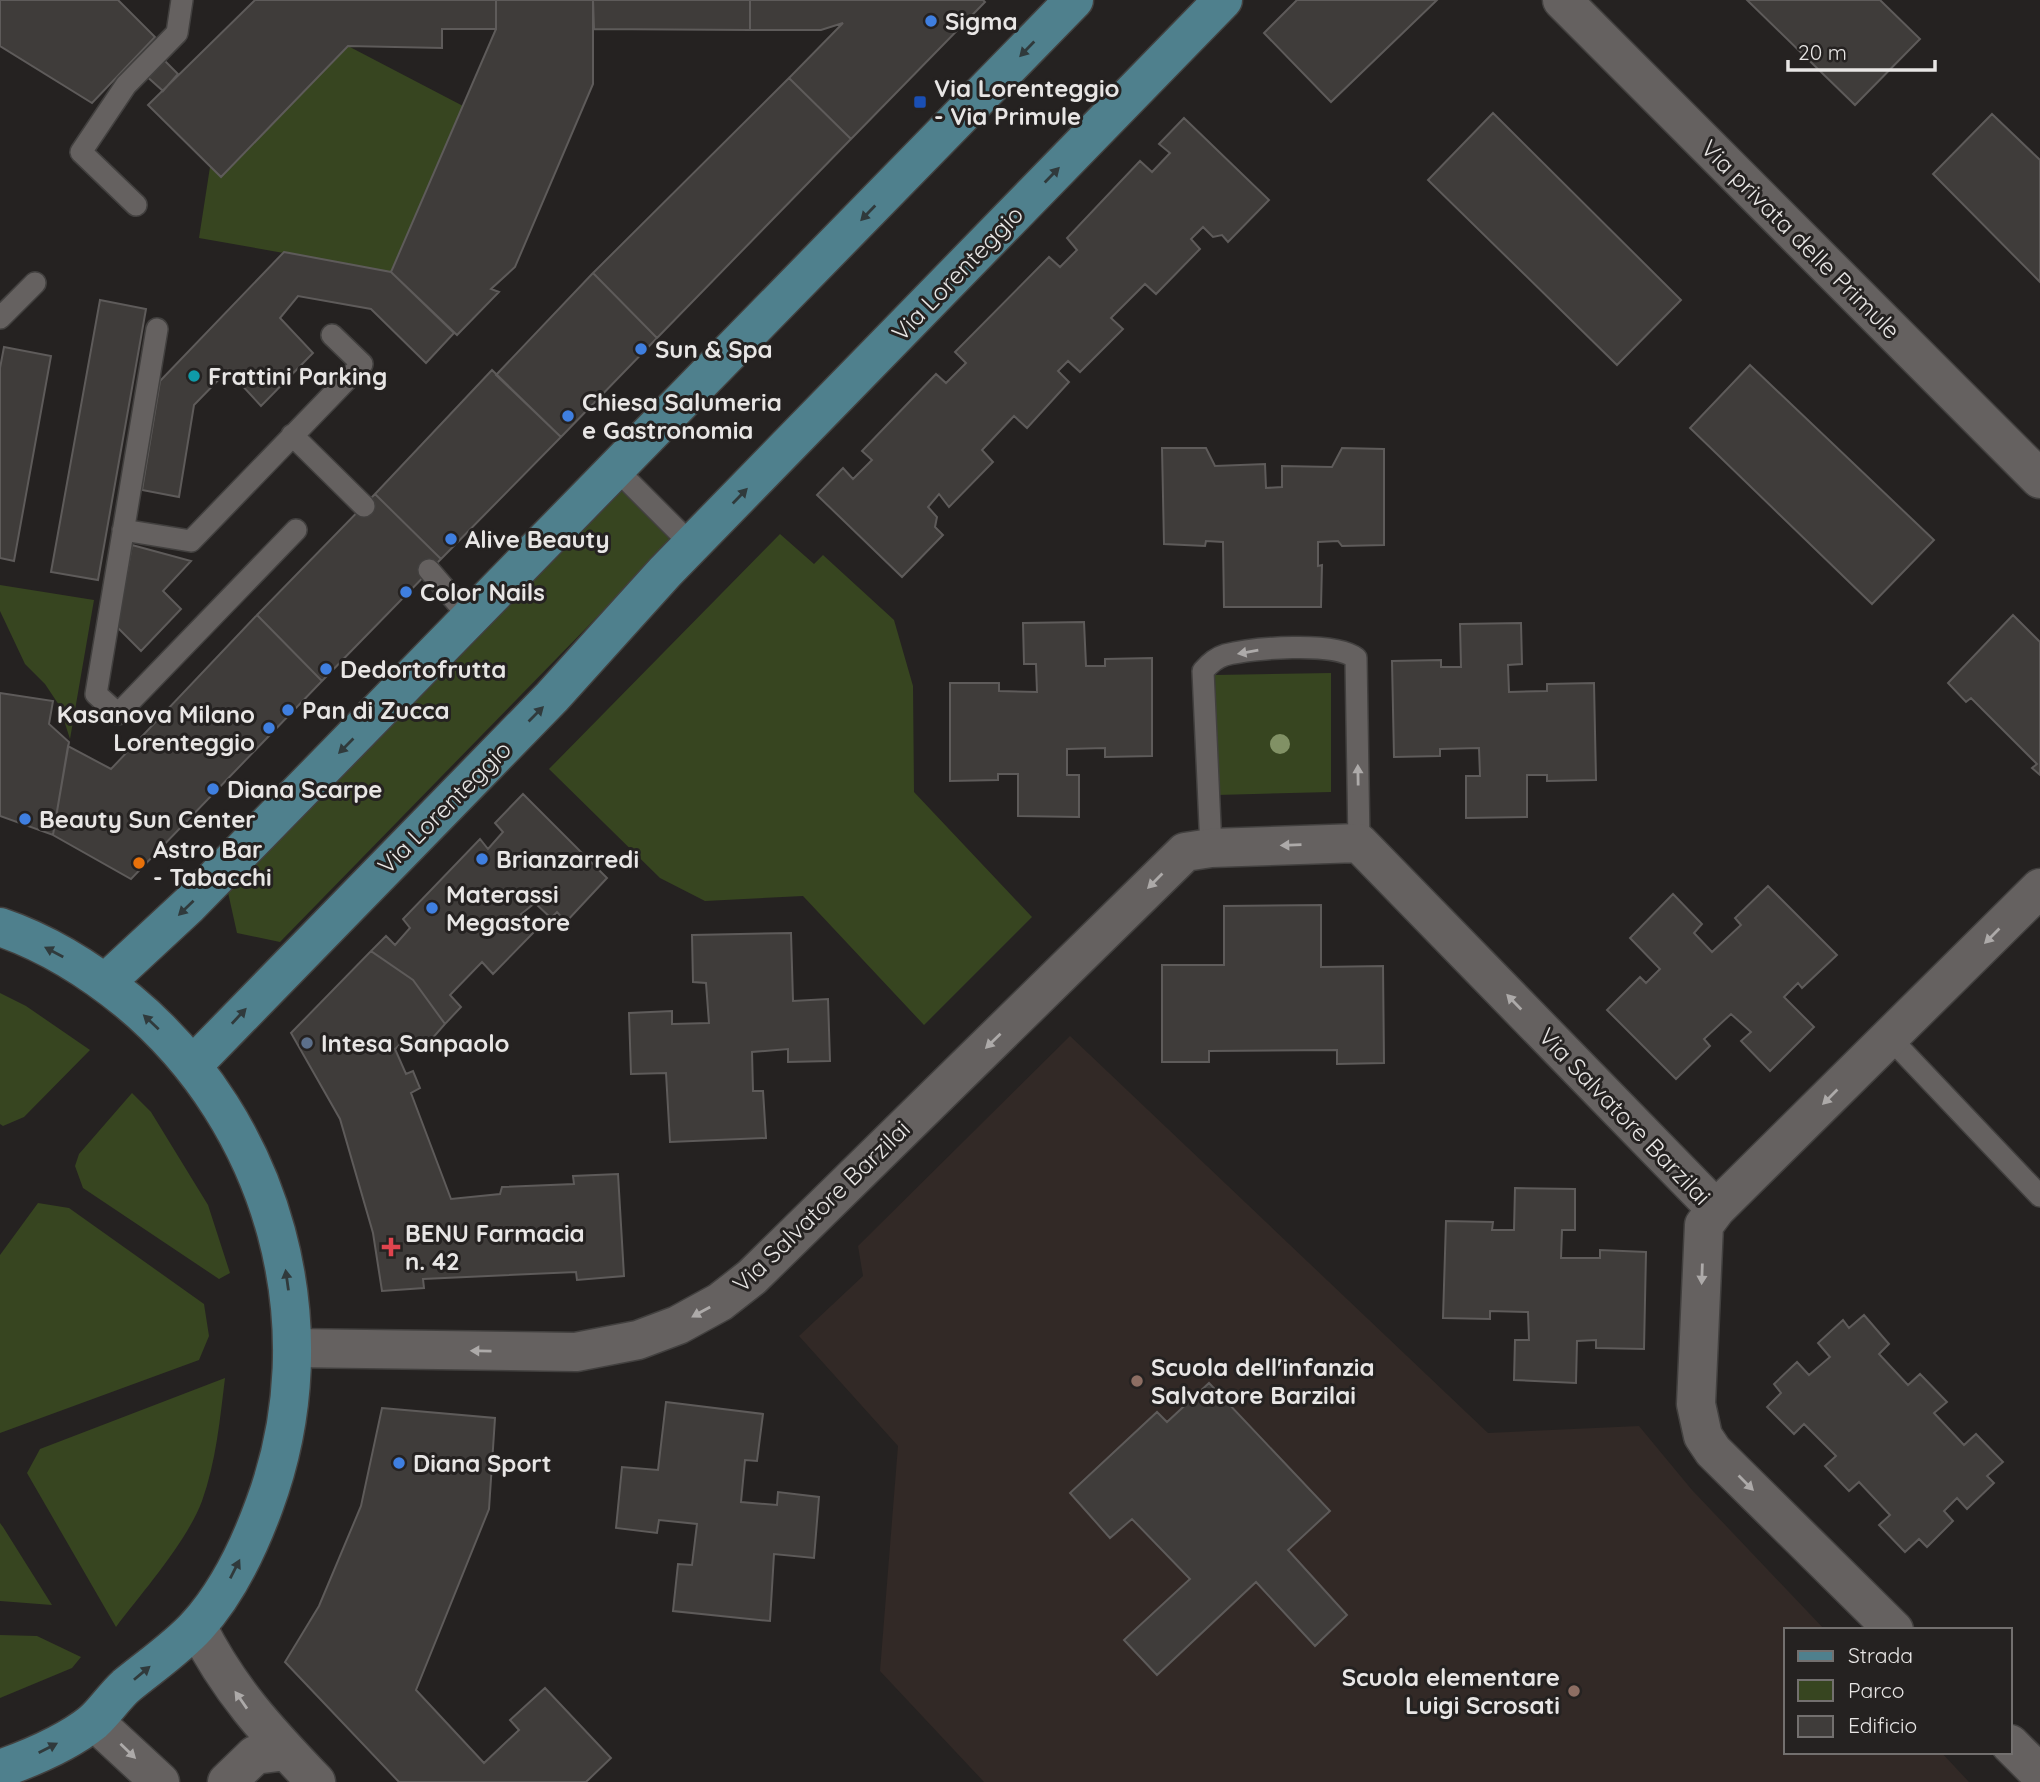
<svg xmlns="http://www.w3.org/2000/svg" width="2040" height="1782" viewBox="0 0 2040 1782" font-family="Quicksand,sans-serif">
<rect width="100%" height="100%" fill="#252221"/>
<path fill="#322926" d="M1070 1036 1488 1433 1639 1426 1692 1490 1825 1630H1786V1752H1941L1969 1782H984L880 1671 898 1446 799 1336 863 1276 858 1246Z"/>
<path fill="#374520" d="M348 46 463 106 391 272 199 238 210 167 221 177Z
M623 483 675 537 280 942 237 933 227 888Z
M780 534 814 564 823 555 894 620 913 686 914 792 1032 917 924 1025 803 896 705 901 660 878 549 769Z
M0 585 94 600 70 739 59 705 45 684 25 664 0 611Z
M1331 673V792L1217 795 1215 675Z
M0 993 26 1006 90 1050 24 1117 3 1126 0 1124Z
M132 1093 151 1112 208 1205 230 1273 219 1279 83 1188 75 1166 79 1154Z
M38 1203 69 1208 204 1304 209 1336 199 1360 0 1433V1255Z
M225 1378C220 1419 216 1462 202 1501 186 1543 143 1591 116 1627L27 1473 40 1449Z
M0 1523 3 1527 52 1605 0 1601Z
M0 1635 37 1636 81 1657 72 1668 0 1698Z"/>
<path fill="#3f3c3a" stroke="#5e5b5a" stroke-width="2" d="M0 0H118L155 37 92 103 0 46Z
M255 0H496V29H442V48L348 46 221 177 148 105Z
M496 0H593V84L515 267 491 289 499 292 457 335 391 272 496 29Z
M593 0H750V30L594 29Z
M750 0H983L985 2 851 139 789 78 843 23 821 30H750Z
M1297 0H1437L1331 102 1264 33Z
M1747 0H1880L1920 39 1855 105Z
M161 57 178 74 163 91 144 74Z
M789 78 851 139 657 338 593 273Z
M1493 113 1681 300 1617 365 1428 180Z
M1992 114 2040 160V282L1933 174Z
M1184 118 1269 200 1228 242 1222 235 1213 237 1203 227 1191 239 1200 249 1156 294 1145 284 1111 318 1123 329 1080 372 1068 361 1058 371 1069 382 1027 428 1014 416 982 450 993 462 949 507 939 494 928 507 937 517 935 527 943 535 902 577 817 495 843 468 853 479 872 460 862 451 936 374 946 383 966 363 955 352 1049 257 1060 267 1077 250 1067 238 1140 161 1152 172 1170 153 1159 144Z
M284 252 391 272 454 333 426 363 371 309 298 296 280 318 313 353 261 406 228 370 194 405 179 497 142 490 160 381Z
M593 273 657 338 561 437 496 375Z
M100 300 146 309 98 580 51 572Z
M4 347 51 356 14 561 0 558V368Z
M1750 365 1934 540 1872 604 1690 428Z
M492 370 561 437 441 559 375 494Z
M1162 448H1206L1215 466 1265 464 1266 488 1282 487V466L1332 467 1342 448 1384 449V545L1342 546 1338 541 1318 542V566L1322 565 1321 607H1224L1223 542 1206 541 1205 546 1164 544Z
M375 494 441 559 322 681 257 615Z
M132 545 191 561 163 591 181 609 141 651 117 627Z
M257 615 322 681 131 879 53 835 68 746 111 769Z
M2013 615 2040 642V775L2032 768 2037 764 1971 698 1966 702 1948 683Z
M1084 622 1086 666H1105V659L1152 658V756L1105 757V748L1067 749V775H1079V817L1018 816V774H998V780L950 781V683H999V691L1037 692 1036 664H1024L1023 623Z
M1521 623 1522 664 1508 665 1509 692 1547 691V684L1594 683 1596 780 1547 781V775H1527V817L1466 818V776H1480L1479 748 1440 749V756L1394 757 1392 661 1441 660V667H1461L1460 624Z
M0 693 53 701 49 724 69 742 53 835 0 816Z
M523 794 607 878 566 922 557 912 551 918 535 903 521 914 536 930 493 974 482 962 450 995 461 1007 445 1024 413 980 371 951 386 936 395 945 410 928 403 919 480 839 488 849 503 832 495 823Z
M1768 886 1837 955 1802 988 1798 983 1784 997 1814 1027 1770 1071 1741 1041 1751 1032 1731 1014 1704 1039 1710 1046 1676 1079 1607 1010 1640 977 1646 983 1660 969 1630 938 1673 894 1702 924 1694 933 1712 952 1741 925 1735 918Z
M1321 905V967L1383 966 1384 1063 1337 1064V1050L1209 1051V1062H1162V965H1224V906Z
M791 933 793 1001 828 999 830 1061 788 1062V1049L752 1052 753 1091H763L766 1138 670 1142 666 1073 631 1074 629 1013 672 1011V1024L709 1023 706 983 693 982 692 935Z
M371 951 413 980 445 1024 423 1049 416 1042 410 1046 404 1041 395 1049 406 1074 413 1071 420 1088 411 1093 451 1199 500 1194 502 1187 574 1184 573 1176 618 1174 624 1276 577 1280 576 1272 423 1279 424 1288 382 1291 373 1233 340 1119 291 1033Z
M1515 1188 1575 1189V1230H1562L1561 1258H1600V1250L1646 1252 1644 1349 1596 1348V1340L1577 1341 1576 1383 1514 1380 1515 1340H1529L1528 1312 1490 1311V1319L1443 1318 1446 1221 1493 1222 1492 1230H1514Z
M1864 1315 1889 1344 1879 1354 1908 1385 1920 1374 1947 1402 1934 1413 1964 1445 1976 1434 2003 1462 1987 1476 1994 1483 1967 1509 1957 1498 1944 1511 1953 1521 1927 1547 1919 1539 1905 1552 1879 1525 1890 1515 1859 1482 1849 1491 1825 1466 1836 1456 1804 1424 1794 1434 1767 1407 1781 1393 1774 1384 1797 1362 1809 1375 1830 1357 1818 1343 1843 1320 1849 1328Z
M1209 1383 1330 1511 1288 1550 1347 1615 1315 1646 1256 1582 1157 1675 1124 1640 1190 1579 1132 1519 1110 1538 1070 1493 1157 1412 1167 1422Z
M666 1402 763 1414 757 1461 745 1460 741 1502 777 1505 778 1492 819 1497 814 1558 774 1554 770 1621 673 1611 678 1564 692 1565 697 1524 659 1520 657 1533 616 1528 622 1467 658 1470Z
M382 1408 495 1418 489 1509 416 1690 484 1763 519 1730 510 1720 545 1688 611 1758 586 1782H399L285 1662 319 1606 361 1506Z"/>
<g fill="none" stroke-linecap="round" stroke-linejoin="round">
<g stroke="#42403f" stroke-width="24">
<path id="lane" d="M136 205 81 152 126 85 177 33 182 0
M0 318 35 283
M157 329 96 694 118 714 296 530
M292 435 364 506
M617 470 692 545
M123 530 191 541 362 364 332 335
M429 570 471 619
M1211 848 1203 671C1209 664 1215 658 1225 655 1252 648 1334 641 1356 658L1359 843
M1890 1038 2040 1196"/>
</g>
<g stroke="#42403f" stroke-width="41">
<path id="street" d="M1562 0 2040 479
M293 1348 576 1352 638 1340 678 1325 720 1302 752 1277 1185 852 1211 848 1359 843 1716 1209
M1894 1630 1713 1451 1703 1436 1696 1404 1704 1225 1716 1209 2040 888
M2010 1744 2040 1774"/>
</g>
<g stroke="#42403f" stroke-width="41">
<path id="secondary" d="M197 1626C228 1689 268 1732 316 1782
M94 1721 160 1782
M227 1782 255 1755 286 1751"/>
</g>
<g stroke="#42403f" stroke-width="41">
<path id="primary" d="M0 927C47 943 90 970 128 1001 275 1123 331 1327 264 1506 249 1547 227 1593 197 1626 177 1648 149 1667 126 1686 114 1697 105 1711 93 1722 67 1743 31 1758 0 1769
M105 983 189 905 1074 0
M192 1066 552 697 665 572 1223 0"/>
</g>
<use href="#lane" stroke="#656160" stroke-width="21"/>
<use href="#street" stroke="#656160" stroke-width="38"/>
<use href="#secondary" stroke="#656160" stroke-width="38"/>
<use href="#primary" stroke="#4f808d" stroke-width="38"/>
</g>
<circle fill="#819165" cx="1280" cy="744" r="10"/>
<defs><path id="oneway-solid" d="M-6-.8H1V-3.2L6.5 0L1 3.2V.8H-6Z" transform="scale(1.75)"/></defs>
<g fill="#303a3c">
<use href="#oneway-solid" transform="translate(1027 49) rotate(134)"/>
<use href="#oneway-solid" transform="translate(1052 175) rotate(-46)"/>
<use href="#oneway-solid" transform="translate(868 213) rotate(134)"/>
<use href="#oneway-solid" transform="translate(740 496) rotate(-46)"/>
<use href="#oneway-solid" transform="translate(536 714) rotate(-45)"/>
<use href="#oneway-solid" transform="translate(346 746) rotate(135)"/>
<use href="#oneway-solid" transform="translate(186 908) rotate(136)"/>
<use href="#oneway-solid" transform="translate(54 952) rotate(-152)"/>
<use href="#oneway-solid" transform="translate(239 1016) rotate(-47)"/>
<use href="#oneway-solid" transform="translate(151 1022) rotate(-137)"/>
<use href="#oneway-solid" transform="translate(287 1280) rotate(-98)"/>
<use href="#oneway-solid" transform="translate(235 1569) rotate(-63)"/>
<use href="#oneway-solid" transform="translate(142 1673) rotate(-40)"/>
<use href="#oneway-solid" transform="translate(48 1748) rotate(-27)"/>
</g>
<g fill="#adaaa9">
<use href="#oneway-solid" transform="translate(1248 652) rotate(170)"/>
<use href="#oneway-solid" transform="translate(1358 775) rotate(-91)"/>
<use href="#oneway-solid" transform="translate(1291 845) rotate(178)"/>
<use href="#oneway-solid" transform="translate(1155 881) rotate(135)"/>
<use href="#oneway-solid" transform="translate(1992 936) rotate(135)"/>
<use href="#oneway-solid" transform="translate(1514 1002) rotate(-134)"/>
<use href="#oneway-solid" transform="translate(993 1041) rotate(136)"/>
<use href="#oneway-solid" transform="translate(1830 1097) rotate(135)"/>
<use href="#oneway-solid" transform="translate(1702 1274) rotate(92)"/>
<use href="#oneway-solid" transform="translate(701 1312) rotate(151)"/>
<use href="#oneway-solid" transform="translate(481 1351) rotate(-179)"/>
<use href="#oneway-solid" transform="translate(1746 1483) rotate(45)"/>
<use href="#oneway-solid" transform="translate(241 1700) rotate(-125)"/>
<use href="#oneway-solid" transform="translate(128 1751) rotate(44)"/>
</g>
<g fill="#3f7fe0" stroke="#252221" stroke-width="2.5">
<circle cx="931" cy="21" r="7"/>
<circle cx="641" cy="349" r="7"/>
<circle cx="568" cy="416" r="7"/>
<circle cx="451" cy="539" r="7"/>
<circle cx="406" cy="592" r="7"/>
<circle cx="326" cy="669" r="7"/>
<circle cx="288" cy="710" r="7"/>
<circle cx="269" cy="728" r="7"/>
<circle cx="213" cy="789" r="7"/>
<circle cx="25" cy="819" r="7"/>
<circle cx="482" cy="859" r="7"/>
<circle cx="432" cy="908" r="7"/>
<circle cx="399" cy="1463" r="7"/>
</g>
<rect fill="#1a4fb4" stroke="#252221" stroke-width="2.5" x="913" y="95" width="14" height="14" rx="3.5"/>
<circle fill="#0f9aa8" stroke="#252221" stroke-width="2.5" cx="194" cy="376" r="7"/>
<circle fill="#e8710a" stroke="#252221" stroke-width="2.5" cx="139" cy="863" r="7"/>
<circle fill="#5c6f8a" stroke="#252221" stroke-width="2.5" cx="307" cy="1043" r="7"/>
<path fill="#e0444e" stroke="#252221" stroke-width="2.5" d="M387.5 1236.5h7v7h7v7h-7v7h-7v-7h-7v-7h7z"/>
<g fill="#8d6e63" stroke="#252221" stroke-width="2.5">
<circle cx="1137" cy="1381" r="7"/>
<circle cx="1574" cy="1691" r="7"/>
</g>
<g text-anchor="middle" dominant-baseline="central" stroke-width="6" stroke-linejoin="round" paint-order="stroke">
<g font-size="24" font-weight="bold" fill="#e8e6e5" stroke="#252221" text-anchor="start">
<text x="945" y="21">Sigma</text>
<text x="934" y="88">Via Lorenteggio<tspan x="934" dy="28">- Via Primule</tspan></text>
<text x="655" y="349">Sun &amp; Spa</text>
<text x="208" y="376">Frattini Parking</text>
<text x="582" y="402">Chiesa Salumeria<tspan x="582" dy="28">e Gastronomia</tspan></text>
<text x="465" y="539">Alive Beauty</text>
<text x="420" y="592">Color Nails</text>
<text x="340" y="669">Dedortofrutta</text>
<text x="302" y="710">Pan di Zucca</text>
<text x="255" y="714" text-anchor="end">Kasanova Milano<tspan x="255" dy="28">Lorenteggio</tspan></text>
<text x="227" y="789">Diana Scarpe</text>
<text x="39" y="819">Beauty Sun Center</text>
<text x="153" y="849">Astro Bar<tspan x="153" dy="28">- Tabacchi</tspan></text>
<text x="496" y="859">Brianzarredi</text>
<text x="446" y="894">Materassi<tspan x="446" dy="28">Megastore</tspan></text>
<text x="321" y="1043">Intesa Sanpaolo</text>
<text x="405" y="1233">BENU Farmacia<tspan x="405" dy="28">n. 42</tspan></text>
<text x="1151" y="1367">Scuola dell'infanzia<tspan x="1151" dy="28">Salvatore Barzilai</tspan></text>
<text x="413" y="1463">Diana Sport</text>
<text x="1560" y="1677" text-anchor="end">Scuola elementare<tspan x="1560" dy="28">Luigi Scrosati</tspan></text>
</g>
<g font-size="24" fill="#e8e6e5" stroke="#252221">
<text transform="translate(1801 239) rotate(45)">Via privata delle Primule</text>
<text transform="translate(957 273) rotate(-46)">Via Lorenteggio</text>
<text transform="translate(444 807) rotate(-45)">Via Lorenteggio</text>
<text transform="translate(1625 1116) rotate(46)">Via Salvatore Barzilai</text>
<text transform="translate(821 1206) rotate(-44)">Via Salvatore Barzilai</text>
</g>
</g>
<rect x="1784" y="1628" width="228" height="126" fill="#252221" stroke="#73706f" stroke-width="2"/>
<rect x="1798" y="1651" width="35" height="10" fill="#4f808d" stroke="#73706f" stroke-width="2"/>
<text x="1848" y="1663" font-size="21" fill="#e8e6e5">Strada</text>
<rect x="1798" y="1680" width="35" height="21" fill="#374520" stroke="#73706f" stroke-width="2"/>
<text x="1848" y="1698" font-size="21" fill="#e8e6e5">Parco</text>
<rect x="1798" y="1716" width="35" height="21" fill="#3f3c3a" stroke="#73706f" stroke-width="2"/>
<text x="1848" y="1733" font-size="21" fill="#e8e6e5">Edificio</text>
<path d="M1788 60v10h147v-10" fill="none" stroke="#e8e6e5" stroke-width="3.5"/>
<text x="1798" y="60" font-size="21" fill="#e8e6e5" stroke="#252221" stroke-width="5" paint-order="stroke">20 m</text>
</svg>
